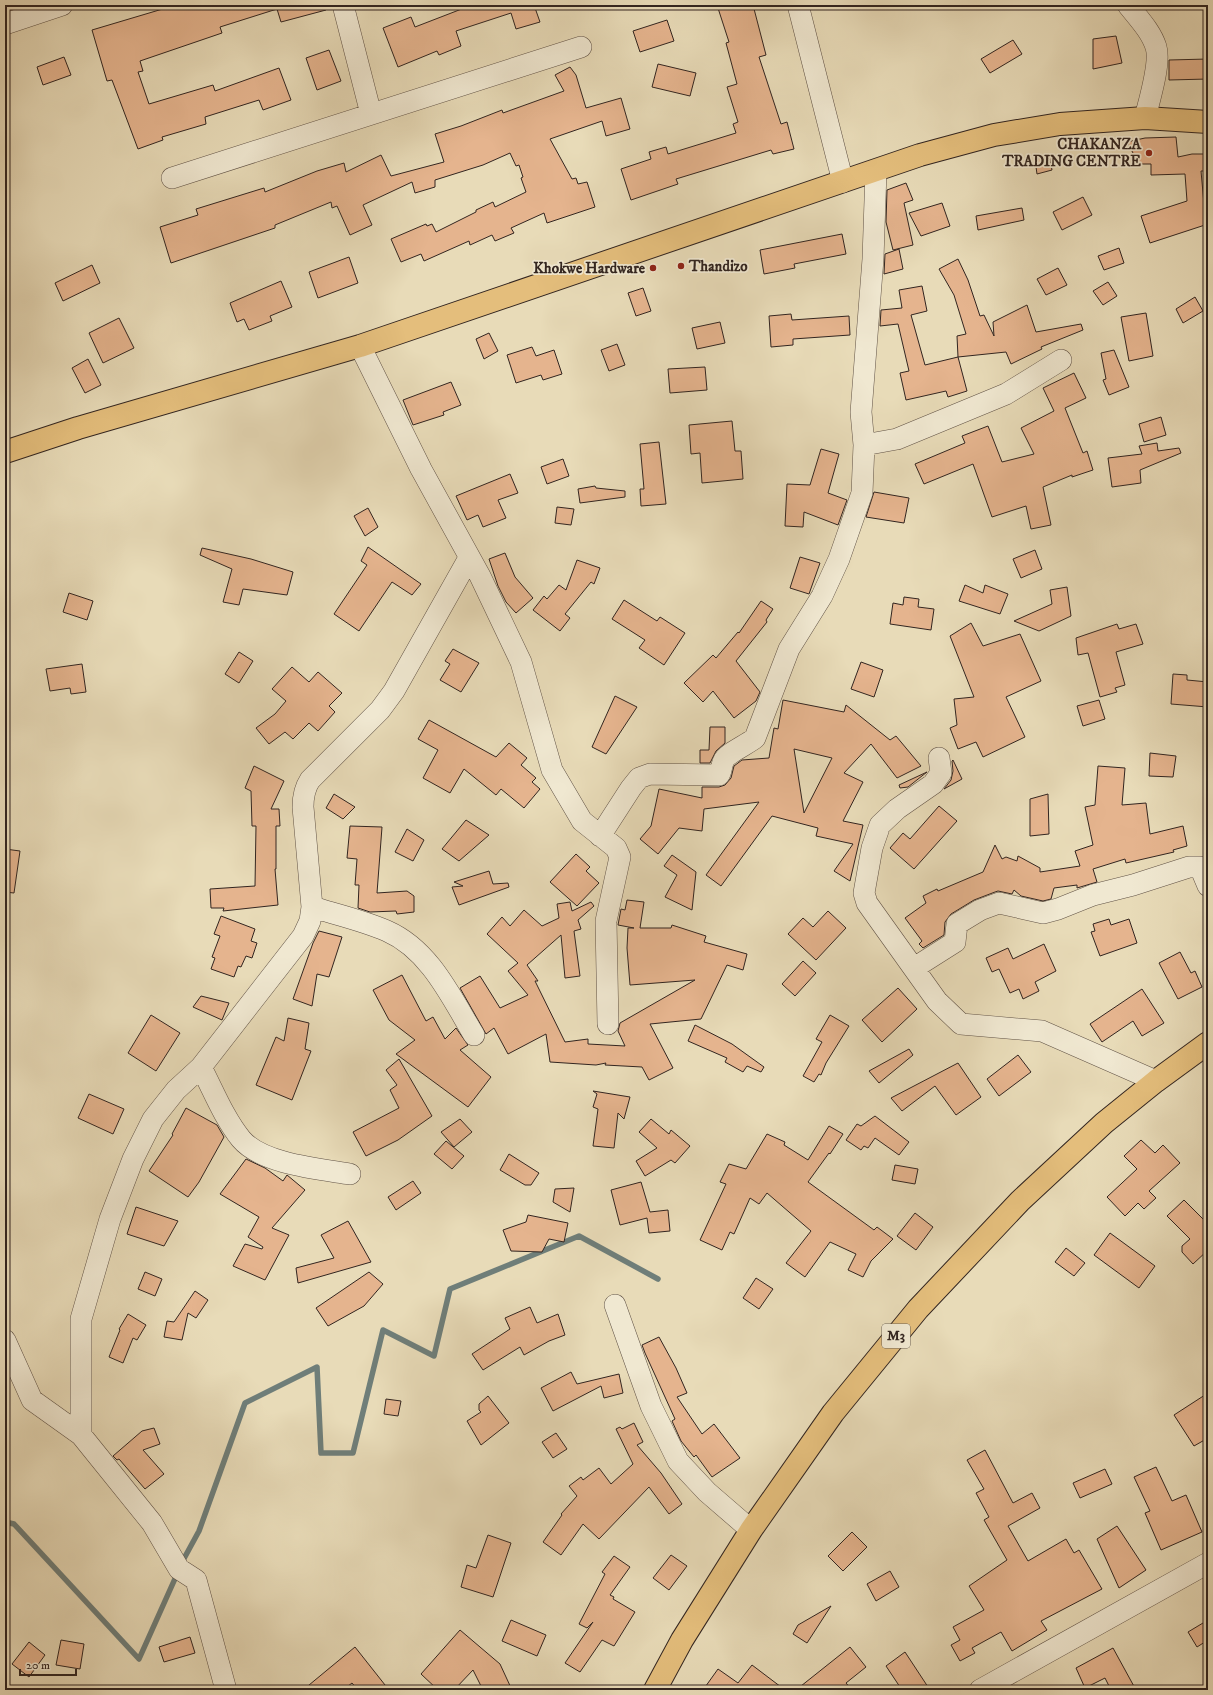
<svg xmlns="http://www.w3.org/2000/svg" width="1213" height="1695" viewBox="0 0 1213 1695" font-family="'IM FELL DW Pica',serif">
<rect width="100%" height="100%" fill="#e8dbb8"/>
<filter id="stains"><feTurbulence type="fractalNoise" baseFrequency=".005" numOctaves="4"/><feColorMatrix values="0 0 0 0 .2 0 0 0 0 .09 0 0 0 0 .02 0 0 0 .5 -.17"/></filter>
<radialGradient id="worn" r=".72"><stop offset=".6" stop-color="#630" stop-opacity="0"/><stop offset="1" stop-color="#630" stop-opacity=".3"/></radialGradient>
<g fill="none" stroke-linecap="round" stroke-linejoin="round">
<path stroke="#6f7e79" stroke-width="5.5" d="M5 1522 14 1524 139 1659 178 1572
M181 1564 199 1531 245 1403 317 1367 321 1453H353L383 1330 434 1356 450 1289 579 1236 658 1279"/>
</g>
<path fill="#e5b48e" stroke="#322520" fill-rule="evenodd" d="M176 5H325L326 10 281 22 277 9 220 27 222 33 140 61 143 71 138 72 149 104 213 85 215 91 279 68 291 100 263 110 259 100 205 117 206 124 162 137 163 140 138 149 112 80 107 81 92 30Z
M472 5H534L540 22 516 29 511 13 456 31 461 46 439 55 437 51 398 67 383 28 411 17 415 27Z
M717 5H753L766 55 759 57 781 124 787 122 794 149 773 154 771 150 676 179 678 184 631 200 621 169 651 159 649 152 666 147 668 154 736 133 733 124 738 122 727 87 737 84 726 43 729 42Z
M667 20 674 41 640 52 633 31Z
M1116 36 1122 63 1093 69V39Z
M1013 40 1022 54 990 73 981 59Z
M329 50 341 81 317 90 306 58Z
M64 57 71 75 43 85 37 67Z
M1208 59V79L1169 80V60Z
M658 64 696 73 690 96 652 87Z
M570 67 576 75 586 108 621 98 630 129 606 136 602 121 550 139 572 179 576 178 578 184 587 182 595 207 547 223 544 213 511 228 514 233 495 241 492 235 470 245 469 241 424 261 421 254 401 262 391 239 426 224 427 226 432 224 436 232 476 212V210L493 202 495 207 526 192 521 178 523 177 519 165 516 166 510 153 483 165 435 180V187L415 193 412 182 363 205 372 225 350 235 337 206 332 208 331 202 275 225V228L171 263 160 227 198 215 196 209 264 188 265 192 317 171 344 163 346 172 381 155 391 176 444 162 435 134 461 126 502 110 503 113 564 91 555 75Z
M1176 137 1178 157 1192 154H1208V171H1201L1204 204 1208 203V224L1150 243 1141 216 1187 201 1185 174 1151 175V164H1139L1127 142 1145 138Z
M1049 155 1052 170 1037 174 1035 160Z
M906 183 913 200 904 203 913 245 893 250 886 222 887 190Z
M1083 197 1092 215 1062 230 1053 212Z
M942 203 950 226 921 236 909 213Z
M1022 208 1024 220 978 230 976 216Z
M842 234 846 254 794 264 795 268 764 274 760 250Z
M1119 248 1124 263 1104 270 1098 256Z
M899 249 903 269 884 274 885 254Z
M349 257 358 283 318 298 309 272Z
M958 259 968 280 980 316 984 315 994 336 993 322 1027 305 1036 332 1081 324 1083 330 1041 347 1042 349 1011 364 1006 352 958 357 957 336 966 334 954 295 939 269Z
M92 265 100 283 63 301 55 283Z
M1058 268 1067 285 1046 295 1037 279Z
M281 281 292 307 270 316 272 321 249 330 244 319 237 322 230 303Z
M1108 282 1117 296 1103 305 1093 291Z
M922 286 927 311 911 315 925 365 958 357 967 391 948 397 946 391 906 400 900 373 909 371 898 324 880 326 881 310 902 308 899 290Z
M643 288 651 311 636 316 628 293Z
M1195 297 1203 311 1183 323 1176 309Z
M1146 313 1153 356 1129 361 1121 317Z
M791 314 792 320 849 316 850 335 793 339V345L771 347 769 316Z
M119 318 134 348 103 363 89 333Z
M720 322 725 343 697 349 692 328Z
M489 333 498 351 484 359 476 339Z
M617 344 625 365 609 371 601 350Z
M532 347 536 356 554 350 562 374 543 380 541 375 516 383 507 355Z
M1114 350 1129 387 1109 395 1103 380 1106 379 1101 353Z
M88 359 101 385 85 393 72 368Z
M705 367 707 390 670 393 668 369Z
M1074 373 1086 398 1065 408 1083 453 1087 451 1093 470 1072 477V475L1043 487 1051 525 1031 529 1026 506 992 517 973 464 924 484 915 464 965 443 962 436 988 426 1002 462 1034 454 1021 428 1054 411 1043 388Z
M451 382 461 405 443 412 444 415 413 425 403 400Z
M1161 417 1166 435 1144 442 1139 424Z
M732 421 735 451H741L743 479 702 483 700 453 691 454 689 425Z
M659 442 666 504 641 506 640 489H644L640 444Z
M1157 443 1158 451 1179 448 1181 453 1140 470 1141 483 1112 487 1108 458 1142 454 1139 446Z
M821 449 839 454 828 493 847 500 838 525 804 512 803 527 785 526 787 484 810 485Z
M563 459 569 476 547 484 541 467Z
M510 474 518 493 498 500 506 518 483 527 478 515 467 520 456 496Z
M595 486 596 488 625 491V497L580 503 578 489Z
M874 492 909 498 904 523 866 517Z
M557 507 574 509 571 525 555 523Z
M368 508 378 527 365 536 354 516Z
M368 547 421 584 412 595 392 582 359 631 334 614 367 565 361 561Z
M202 548 251 559 293 572 287 595 243 589 239 605 223 602 232 569 200 555Z
M1035 550 1042 569 1021 578 1013 559Z
M505 553 515 577 533 598 516 613 506 602 498 586 489 559Z
M800 557 820 563 809 594 790 588Z
M577 560 600 568 594 584 591 582 565 614 570 618 560 631 533 610 544 596 547 599 559 585 566 590Z
M965 585 983 593 985 585 1008 594 1000 614 959 601Z
M1067 587 1071 616 1039 631 1014 621 1052 604 1050 590Z
M69 593 93 601 87 620 63 612Z
M904 597 919 599 918 607 934 609 931 630 890 624 893 603 903 605Z
M624 600 657 621 660 617 685 633 664 665 639 648 645 640 612 619Z
M761 601 773 609 766 620 767 622 736 661 760 692 756 701 734 718 713 691 703 702 684 683 713 655 716 658 738 632 739 633Z
M971 623 983 646 1020 634 1041 681 1006 697 1025 737 983 757 976 742 958 749 950 728 957 725 954 699 974 697 950 636Z
M1117 624 1119 629 1136 624 1143 644 1116 652 1125 685 1115 688 1117 692 1100 697 1088 653 1078 655 1076 638Z
M453 649 479 663 461 692 440 680 450 664 445 661Z
M239 652 253 661 239 683 225 674Z
M861 662 883 670 874 697 851 689Z
M82 664 86 692 71 694 70 688 50 691 46 669Z
M292 667 309 682 318 672 342 693 329 706 335 712 318 731 309 723 293 739 285 732 269 744 256 728 275 714 286 701 272 689Z
M1173 674 1187 675V680L1208 682V707L1171 704Z
M615 696 637 707 606 754 592 747Z
M783 700 844 712 846 705 890 740 896 736 921 766 897 778 871 744 844 773 863 782 843 821 863 825 850 881 834 871 853 844 816 836 818 828 772 816 721 886 706 875 759 802 704 809 702 831 679 828 658 854 640 839 651 826 659 789 702 798V787H719L725 785 731 778 734 766 742 760 769 758 774 728 778 729ZM794 749 832 758 804 813Z
M1099 700 1105 719 1083 726 1077 706Z
M429 720 496 757 509 743 527 758 521 765 536 778 532 782 540 789 524 808 501 789 496 795 464 769 450 793 423 778 438 750 418 739Z
M710 727H725V743L716 751 710 763H700V750H709Z
M1150 753 1176 756 1173 777 1149 776Z
M953 760 962 779 944 789 951 780 953 771 952 761Z
M254 766 284 781 271 809H279L280 826H276V869H275L278 905 223 911 224 908H211L210 889 255 886 256 826H252L251 791 245 788Z
M1098 766 1125 768 1122 805 1146 803 1150 834 1183 826 1187 846 1173 850 1174 852 1126 863 1125 859 1093 869 1097 882 1077 888V885L1054 888 1051 899 1043 901 1021 896 1014 890 1012 894 998 891 995 892 974 900 951 914 945 922 944 935 923 948 919 944 922 941 905 918 926 903 923 896 937 889 938 891 983 872 995 845 1002 859 1006 857 1017 861 1018 856 1040 868V872L1080 866 1075 851 1093 845 1085 807 1095 805Z
M927 772 908 787 900 788 899 785Z
M334 794 355 807 343 819 326 808Z
M1048 794 1049 834 1030 836V799Z
M939 806 957 821 914 869 890 848 903 833 910 839Z
M466 820 489 835 459 861 442 849Z
M350 826 382 827 377 893 407 891 414 896V912L397 914 396 911 370 912 358 908 359 885H355L357 859 347 858Z
M407 829 424 840 413 861 395 852Z
M5 849 20 851 14 893 5 892Z
M576 854 590 867 586 871 599 883 577 906 550 882Z
M672 855 696 872 692 910 665 897 677 875 664 866Z
M489 871 493 884 508 883 509 887 459 905 452 887 463 886 454 882Z
M627 900 644 902 640 928H671L672 925 706 936 704 942 747 954 743 970 727 965 701 1019 650 1024 673 1068 649 1080 642 1067 605 1065 606 1063 596 1065 550 1062 546 1034 508 1054 494 1028 486 1034 460 988 480 976 500 1008 528 995 508 971 518 963 487 934 502 917 510 926 524 910 542 926 559 918 557 904 570 902 572 911 591 902 594 906 578 920 581 929 574 931 580 976 565 978 561 935 527 965 538 981H535L565 1042 588 1039V1044L625 1046 618 1031 620 1023 695 980 630 985 627 948 628 928H634L618 925 621 909 625 910Z
M828 911 846 928 816 960 788 934 803 918 813 927Z
M221 916 255 929 251 941 257 943 252 958 246 956 241 967 238 966 234 977 211 969 215 958 212 957 220 936 214 934Z
M1109 919 1111 925 1129 919 1137 943 1100 956 1091 932 1095 931 1093 924Z
M319 931 342 937 329 977 317 974 312 1006 293 999 313 943Z
M1044 944 1056 971 1035 982 1039 991 1023 999 1019 989 1010 993 999 969 992 972 986 958 1008 948 1013 959Z
M1180 952 1191 973 1195 971 1202 987 1178 999 1159 963Z
M803 961 816 973 795 996 782 984Z
M402 975 426 1021 433 1017 445 1039 456 1028 468 1045 460 1050 491 1077 468 1107 396 1054 415 1040 389 1020 373 990Z
M898 988 917 1009 882 1042 862 1020Z
M1142 989 1164 1023 1142 1036 1133 1021 1102 1042 1090 1024Z
M201 996 229 1003 222 1020 193 1007Z
M151 1015 180 1033 156 1071 128 1053Z
M830 1015 849 1026 826 1063 821 1075 819 1074 814 1082 803 1076 822 1042 816 1039Z
M288 1018 309 1023 305 1049 311 1051 292 1100 256 1085 276 1037 284 1041Z
M695 1025 732 1044 764 1067 761 1072 747 1066 743 1072 725 1062 727 1058 688 1041Z
M909 1049 913 1055 879 1083 869 1071Z
M1018 1055 1031 1072 999 1096 987 1079Z
M399 1059 432 1116 398 1140 366 1156 353 1132 399 1108 390 1090 397 1085 386 1070Z
M958 1063 981 1097 956 1115 935 1086 902 1111 891 1098Z
M593 1091 630 1097 624 1119 618 1113 614 1148 593 1146 598 1109 593 1107 597 1094Z
M89 1094 124 1109 113 1134 78 1118Z
M186 1108 217 1125 224 1137 199 1182 188 1197 149 1171 173 1135 172 1134Z
M875 1116 909 1142 899 1155 875 1138 868 1148 864 1146 861 1150 846 1140 857 1124 861 1126Z
M460 1119 472 1132 454 1147 441 1132Z
M651 1119 669 1134 671 1130 690 1146 675 1163 671 1160 645 1176 636 1161 657 1148 639 1132Z
M829 1126 843 1134 830 1154 829 1153 808 1182 874 1230 877 1227 893 1239 871 1261 863 1277 848 1270 856 1254 830 1242 805 1277 786 1263 811 1231 767 1193 759 1204 750 1198 734 1234 730 1232 722 1250 700 1240 726 1184 720 1182 729 1164 746 1169 767 1134 785 1142 784 1145 808 1160Z
M1141 1140 1155 1153 1163 1145 1180 1163 1149 1191 1156 1198 1144 1209 1138 1203 1125 1216 1107 1197 1137 1169 1124 1156Z
M446 1141 464 1156 452 1169 434 1154Z
M509 1154 539 1173 531 1185H525L500 1170Z
M246 1159 265 1168 283 1181 287 1175 305 1190 272 1228 289 1235 265 1280 233 1266 245 1244 262 1249 263 1247 248 1237 259 1217 220 1194Z
M895 1165 918 1169 915 1184 892 1180Z
M413 1181 421 1193 396 1210 388 1197Z
M641 1182 650 1212 668 1210 670 1231 649 1233 647 1218 620 1225 611 1190Z
M574 1188 570 1212 553 1202 555 1189Z
M1184 1200 1208 1224V1250L1193 1264 1182 1252V1246L1190 1239 1167 1216Z
M136 1207 178 1221 164 1246 127 1234Z
M915 1213 933 1227 916 1250 897 1236Z
M528 1215 568 1223 564 1242 549 1239 542 1252 511 1251 503 1230 526 1222Z
M348 1221 371 1262 298 1283 296 1268 334 1258 321 1235Z
M1110 1233 1155 1266 1139 1288 1094 1255Z
M1066 1248 1085 1263 1074 1276 1055 1262Z
M145 1272 162 1279 155 1296 138 1289Z
M369 1272 383 1284 364 1306 328 1326 316 1308Z
M756 1278 773 1289 759 1309 743 1298Z
M195 1291 208 1300 196 1318 188 1313 182 1340 164 1337 167 1321 174 1322Z
M530 1307 537 1323 558 1314 565 1335 549 1341 524 1355 520 1347 483 1370 472 1354 510 1329 505 1318Z
M128 1314 146 1325 137 1340 133 1338 123 1363 109 1357 120 1330 119 1329Z
M659 1337 676 1368 687 1393 677 1397 702 1434 714 1424 740 1458 712 1477 696 1455 694 1457 681 1441 672 1421 675 1419 645 1353 642 1345Z
M571 1372 577 1384 619 1374 623 1393 604 1398 601 1386 553 1411 541 1388Z
M1208 1393V1438L1194 1446 1174 1415Z
M488 1396 509 1423 481 1445 467 1421 481 1412 479 1410V1404Z
M386 1399 401 1401 398 1416 384 1414Z
M634 1423 643 1442 637 1445 661 1473 682 1504 669 1514 649 1487 599 1539 583 1524 561 1555 543 1542 562 1515 561 1514 577 1496 569 1486 581 1477 583 1480 599 1468 611 1484 633 1464 616 1429 620 1427 622 1429Z
M154 1428 160 1444 143 1450 164 1474 145 1489 119 1459 117 1460 113 1456 142 1431Z
M556 1433 567 1449 553 1458 542 1442Z
M985 1450 1013 1503 1032 1493 1040 1508 1008 1526 1028 1561 1066 1539 1074 1553 1079 1550 1102 1589 1041 1621 1047 1630 1012 1651 1001 1632 972 1648 975 1653 960 1661 951 1645 960 1640 953 1627 984 1610 969 1586 1007 1560 984 1520 989 1517 976 1493 984 1489 967 1460Z
M1156 1467 1172 1501 1186 1495 1202 1532 1161 1550 1145 1513 1150 1511 1134 1477Z
M1105 1469 1112 1484 1080 1498 1073 1483Z
M1117 1526 1146 1570 1119 1588 1097 1539Z
M852 1532 867 1547 843 1571 828 1556Z
M488 1535 511 1543 493 1597 461 1587 467 1565 476 1568Z
M671 1555 687 1566 669 1590 653 1578Z
M614 1556 630 1567 610 1595 614 1597 613 1599 635 1612 614 1646 602 1640 580 1672 565 1663 593 1622 587 1628 579 1624 605 1574 602 1572Z
M890 1571 899 1587 876 1601 867 1584Z
M831 1606 807 1643 793 1634 798 1625Z
M511 1620 546 1635 537 1656 502 1641Z
M1208 1620V1640L1197 1647 1188 1632Z
M460 1630 500 1664 512 1690H483L473 1670 454 1690H438L421 1674Z
M190 1637 195 1653 164 1662 159 1647Z
M61 1640 84 1644 80 1669 56 1665Z
M29 1642 45 1655 29 1677 12 1664Z
M355 1647 389 1690H358L352 1683 343 1690H303Z
M850 1647 866 1667 846 1683 852 1690H796Z
M1113 1648 1136 1690H1111L1105 1678 1085 1688 1076 1668Z
M905 1652 930 1690H902L886 1666Z
M752 1665 785 1690H703L718 1669 738 1683Z"/>
<g fill="none" stroke-linecap="round" stroke-linejoin="round">
<g stroke="#605246" stroke-width="22">
<path id="minor" d="M343 5 371 114
M798 5 843 182
M1128 5C1138 18 1151 31 1156 47 1161 63 1149 101 1145 118
M5 24 62 5
M172 178 581 47
M360 346 421 469 480 576 521 662 552 770 582 821 616 848 620 857 606 921 608 1024
M864 445 897 439 1006 394 1061 360
M939 758 941 773 933 784 897 809 880 825 872 848 864 893 867 903 937 1001 961 1024 1042 1031 1156 1081
M600 836 631 788 639 778 650 774 719 775C722 771 721 765 724 760 726 754 748 744 755 738L789 649 822 596 839 559 862 493 864 445 861 412 873 259 876 171
M312 907C335 914 365 921 387 931 430 950 451 997 474 1035
M914 968 955 942 957 924 980 910 999 903 1043 913 1058 909 1093 895 1133 885 1189 867H1200L1208 886
M201 1067C213 1090 224 1118 241 1139 262 1164 319 1169 350 1174
M615 1305 651 1406 678 1461 707 1492 751 1530
M5 1340 32 1400 81 1435
M226 1690 196 1580 179 1569 152 1523 81 1435V1319L110 1219 133 1159 153 1119 176 1090 201 1067 303 936 310 921 312 907 303 807C303 797 304 789 310 780L380 710 394 691 469 558
M980 1690 1208 1563"/>
</g>
<g stroke="#322520" stroke-width="24">
<path id="major" d="M5 452 78 428 360 346 920 155 994 135 1060 124 1145 118 1208 122"/>
</g>
<g stroke="#322520" stroke-width="24">
<path id="highway" d="M655 1690 682 1640 751 1530 833 1413 918 1309 1020 1201 1104 1123 1156 1081 1208 1043"/>
</g>
<use href="#minor" stroke="#f0e8d1" stroke-width="21"/>
<use href="#major" stroke="#e4be7c" stroke-width="22"/>
<use href="#highway" stroke="#e4be7c" stroke-width="22"/>
</g>
<g fill="#8f2418" stroke="#f0e8d1" stroke-width="1.5">
<circle cx="1149" cy="153" r="4"/>
<circle cx="681" cy="266" r="4"/>
<circle cx="653" cy="268" r="4"/>
</g>
<g text-anchor="middle" dominant-baseline="central" stroke-width="3.5" stroke-linejoin="round" paint-order="stroke">
<rect fill="#f0e8d1" stroke="#6b6055" stroke-width="1" x="882" y="1324" width="28" height="24" rx="3"/>
<g font-size="14" font-weight="bold" fill="#322520">
<text x="896" y="1336">M3</text>
</g>
<g font-size="15" font-weight="bold" fill="#322520" stroke="#f0e8d1" text-anchor="end">
<text x="1141" y="144">CHAKANZA<tspan x="1141" dy="17">TRADING CENTRE</tspan></text>
<text x="689" y="266" text-anchor="start">Thandizo</text>
<text x="645" y="268">Khokwe Hardware</text>
</g>
</g>
<rect width="1213" height="1695" fill="none" stroke="#e8dbb8" stroke-width="20"/>
<rect x="6" y="6" width="1201" height="1683" fill="none" stroke="#322520" stroke-width="2"/>
<rect x="10" y="10" width="1193" height="1675" fill="none" stroke="#322520"/>
<path d="M20 1669v6h56v-6" fill="none" stroke="#322520" stroke-width="2"/>
<text x="26" y="1669" font-size="12" fill="#322520" stroke="#f0e8d1" stroke-width="3" paint-order="stroke">20 m</text>
<rect width="100%" height="100%" filter="url(#stains)"/>
<rect width="100%" height="100%" fill="url(#worn)"/>
</svg>
